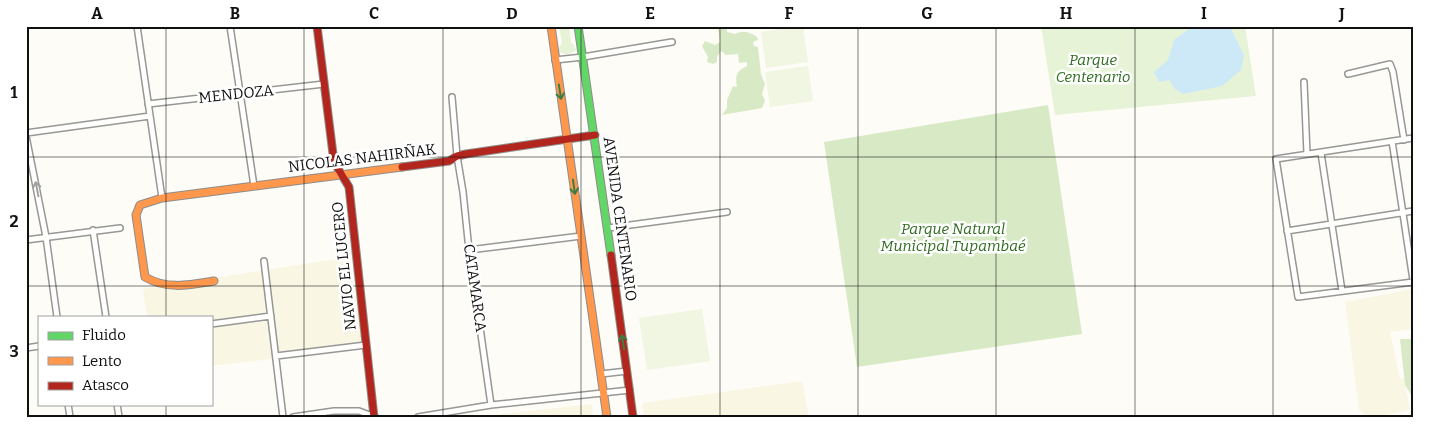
<svg xmlns="http://www.w3.org/2000/svg" width="1439" height="443" viewBox="0 0 1439 443" font-family="Bitter,serif">
<rect width="100%" height="100%" fill="#fdfcf7"/>
<path fill="#f9f7e4" d="M349 257 364 348 211 366V317H147L143 289Z
M1413 289V329L1390 332 1400 379H1404L1410 410 1375 417H1366L1359 410 1345 302Z
M802 381 809 417H644L642 403Z
M592 404 593 417H474Z"/>
<path fill="#e7f3d7" d="M559 26H569L571 42 574 45 576 50C570 55 566 55 559 52L558 49 562 43Z
M1041 26H1245L1256 96 1055 115Z"/>
<path fill="#d8eac5" d="M726 26 727 32 735 34C742 30 750 32 757 37L758 40 753 42 754 46 758 47 761 74 765 84 762 94 765 101 762 108 722 115 727 108V100L733 86 737 87C735 76 736 71 747 66V62L739 63 738 54 725 55 724 53 721 51 717 57V62L713 64 707 62 708 57 702 46 705 41 715 45 720 42 718 28Z
M1048 105 1082 334 857 367 824 142Z
M1400 339H1413V398L1405 385Z"/>
<path fill="#f0f6e1" d="M803 26 808 62 766 68 761 32Z
M808 66 813 101 770 107 765 72Z
M702 309 710 361 647 370 639 318Z"/>
<path fill="#cde8f7" d="M1193 26 1230 27 1244 55 1241 70 1222 86 1183 94 1175 89 1169 80 1159 82 1154 72 1168 60 1174 40Z"/>
<g fill="none" stroke-linecap="round" stroke-linejoin="round">
<g stroke="#979795" stroke-width="8">
<path id="street" d="M137 26 162 198
M230 26 254 186
M555 60 583 57 672 42
M1348 74 1390 64 1393 72 1404 140
M1304 82 1307 154
M148 104 324 84
M26 133 150 116
M26 136 46 237 57 317
M1413 138 1276 159 1298 297 1413 282
M1392 141 1413 280
M1321 153 1342 291
M608 228 727 212
M93 230 106 317
M1287 231 1413 211
M26 240 120 228
M469 250 581 236
M264 261 283 417
M211 324 271 316
M26 348 39 346
M276 356 366 345
M601 374 627 371
M68 404 70 417
M117 404 119 417
M491 405 630 390
M293 417 334 411H359L375 417
M418 417 491 405 469 250 463 192 457 156 452 97"/>
</g>
<g stroke="#8e8d8b" stroke-width="9">
<path id="fast" d="M578 26 611 255"/>
</g>
<g stroke="#8e8d8b" stroke-width="9">
<path id="slow" d="M551 26 607 417
M214 281C190 285 167 290 145 277L136 215 140 205 162 198 402 167"/>
</g>
<g stroke="#8e8d8b" stroke-width="9">
<path id="jam" d="M317 26 334 162 349 187 374 417
M402 167 449 161 457 156 466 154 595 135
M611 255 633 417"/>
</g>
<use href="#street" stroke="#fffffe" stroke-width="5"/>
<use href="#fast" stroke="#63d668" stroke-width="7"/>
<use href="#slow" stroke="#ff974d" stroke-width="7"/>
<use href="#jam" stroke="#b3261e" stroke-width="7"/>
</g>
<defs><path id="oneway-shaft" d="M-6 0H5M1.5-3L5.5 0L1.5 3" fill="none" stroke-width="1.6" stroke-linecap="round" stroke-linejoin="round" transform="scale(1.25)"/></defs>
<g stroke="#3e7d41">
<use href="#oneway-shaft" transform="translate(560 92) rotate(81)"/>
<use href="#oneway-shaft" transform="translate(574 187) rotate(82)"/>
<use href="#oneway-shaft" transform="translate(623 342) rotate(-98)"/>
</g>
<use stroke="#a0a09f" href="#oneway-shaft" transform="translate(37 189) rotate(-101)"/>
<path fill="none" stroke="#111" stroke-width="1" stroke-opacity="0.55" d="M166 26V317M304 26V417M443 26V417M581 26V417M720 26V417M858 26V417M996 26V417M1135 26V417M1273 26V417M26 157H1413M26 286H1413M166 404V417"/>
<g text-anchor="middle" dominant-baseline="central" stroke-width="5" stroke-linejoin="round" paint-order="stroke">
<g font-size="15" font-style="italic" fill="#2f6b1f" stroke="#fff">
<text x="1093" y="60">Parque<tspan x="1093" dy="17">Centenario</tspan></text>
<text x="953" y="229">Parque Natural<tspan x="953" dy="17">Municipal Tupambaé</tspan></text>
</g>
<g font-size="15" fill="#111" stroke="#fff">
<text transform="translate(236 94) rotate(-6)">MENDOZA</text>
<text transform="translate(362 158) rotate(-7)">NICOLAS NAHIRÑAK</text>
<text transform="translate(620 219) rotate(82)">AVENIDA CENTENARIO</text>
<text transform="translate(344 266) rotate(-96)">NAVIO EL LUCERO</text>
<text transform="translate(475 288) rotate(82)">CATAMARCA</text>
</g>
</g>
<rect width="1439" height="443" fill="none" stroke="#ffffff" stroke-width="55"/>
<rect x="38" y="316" width="175" height="90" fill="#ffffff" stroke="#a0a0a0"/>
<rect x="48" y="332" width="25" height="8" fill="#63d668" stroke="#a0a0a0"/>
<text x="82" y="340" font-size="15" fill="#111111">Fluido</text>
<rect x="48" y="357" width="25" height="8" fill="#ff974d" stroke="#a0a0a0"/>
<text x="82" y="366" font-size="15" fill="#111111">Lento</text>
<rect x="48" y="382" width="25" height="8" fill="#b3261e" stroke="#a0a0a0"/>
<text x="82" y="390" font-size="15" fill="#111111">Atasco</text>
<rect x="28" y="28" width="1384" height="388" fill="none" stroke="#111" stroke-width="2"/>
<g font-size="16" text-anchor="middle" font-weight="bold" fill="#111">
<text x="97" y="19">A</text>
<text x="235" y="19">B</text>
<text x="374" y="19">C</text>
<text x="512" y="19">D</text>
<text x="650" y="19">E</text>
<text x="789" y="19">F</text>
<text x="927" y="19">G</text>
<text x="1066" y="19">H</text>
<text x="1204" y="19">I</text>
<text x="1342" y="19">J</text>
<text x="14" y="98">1</text>
<text x="14" y="227">2</text>
<text x="14" y="357">3</text>
</g>
</svg>
